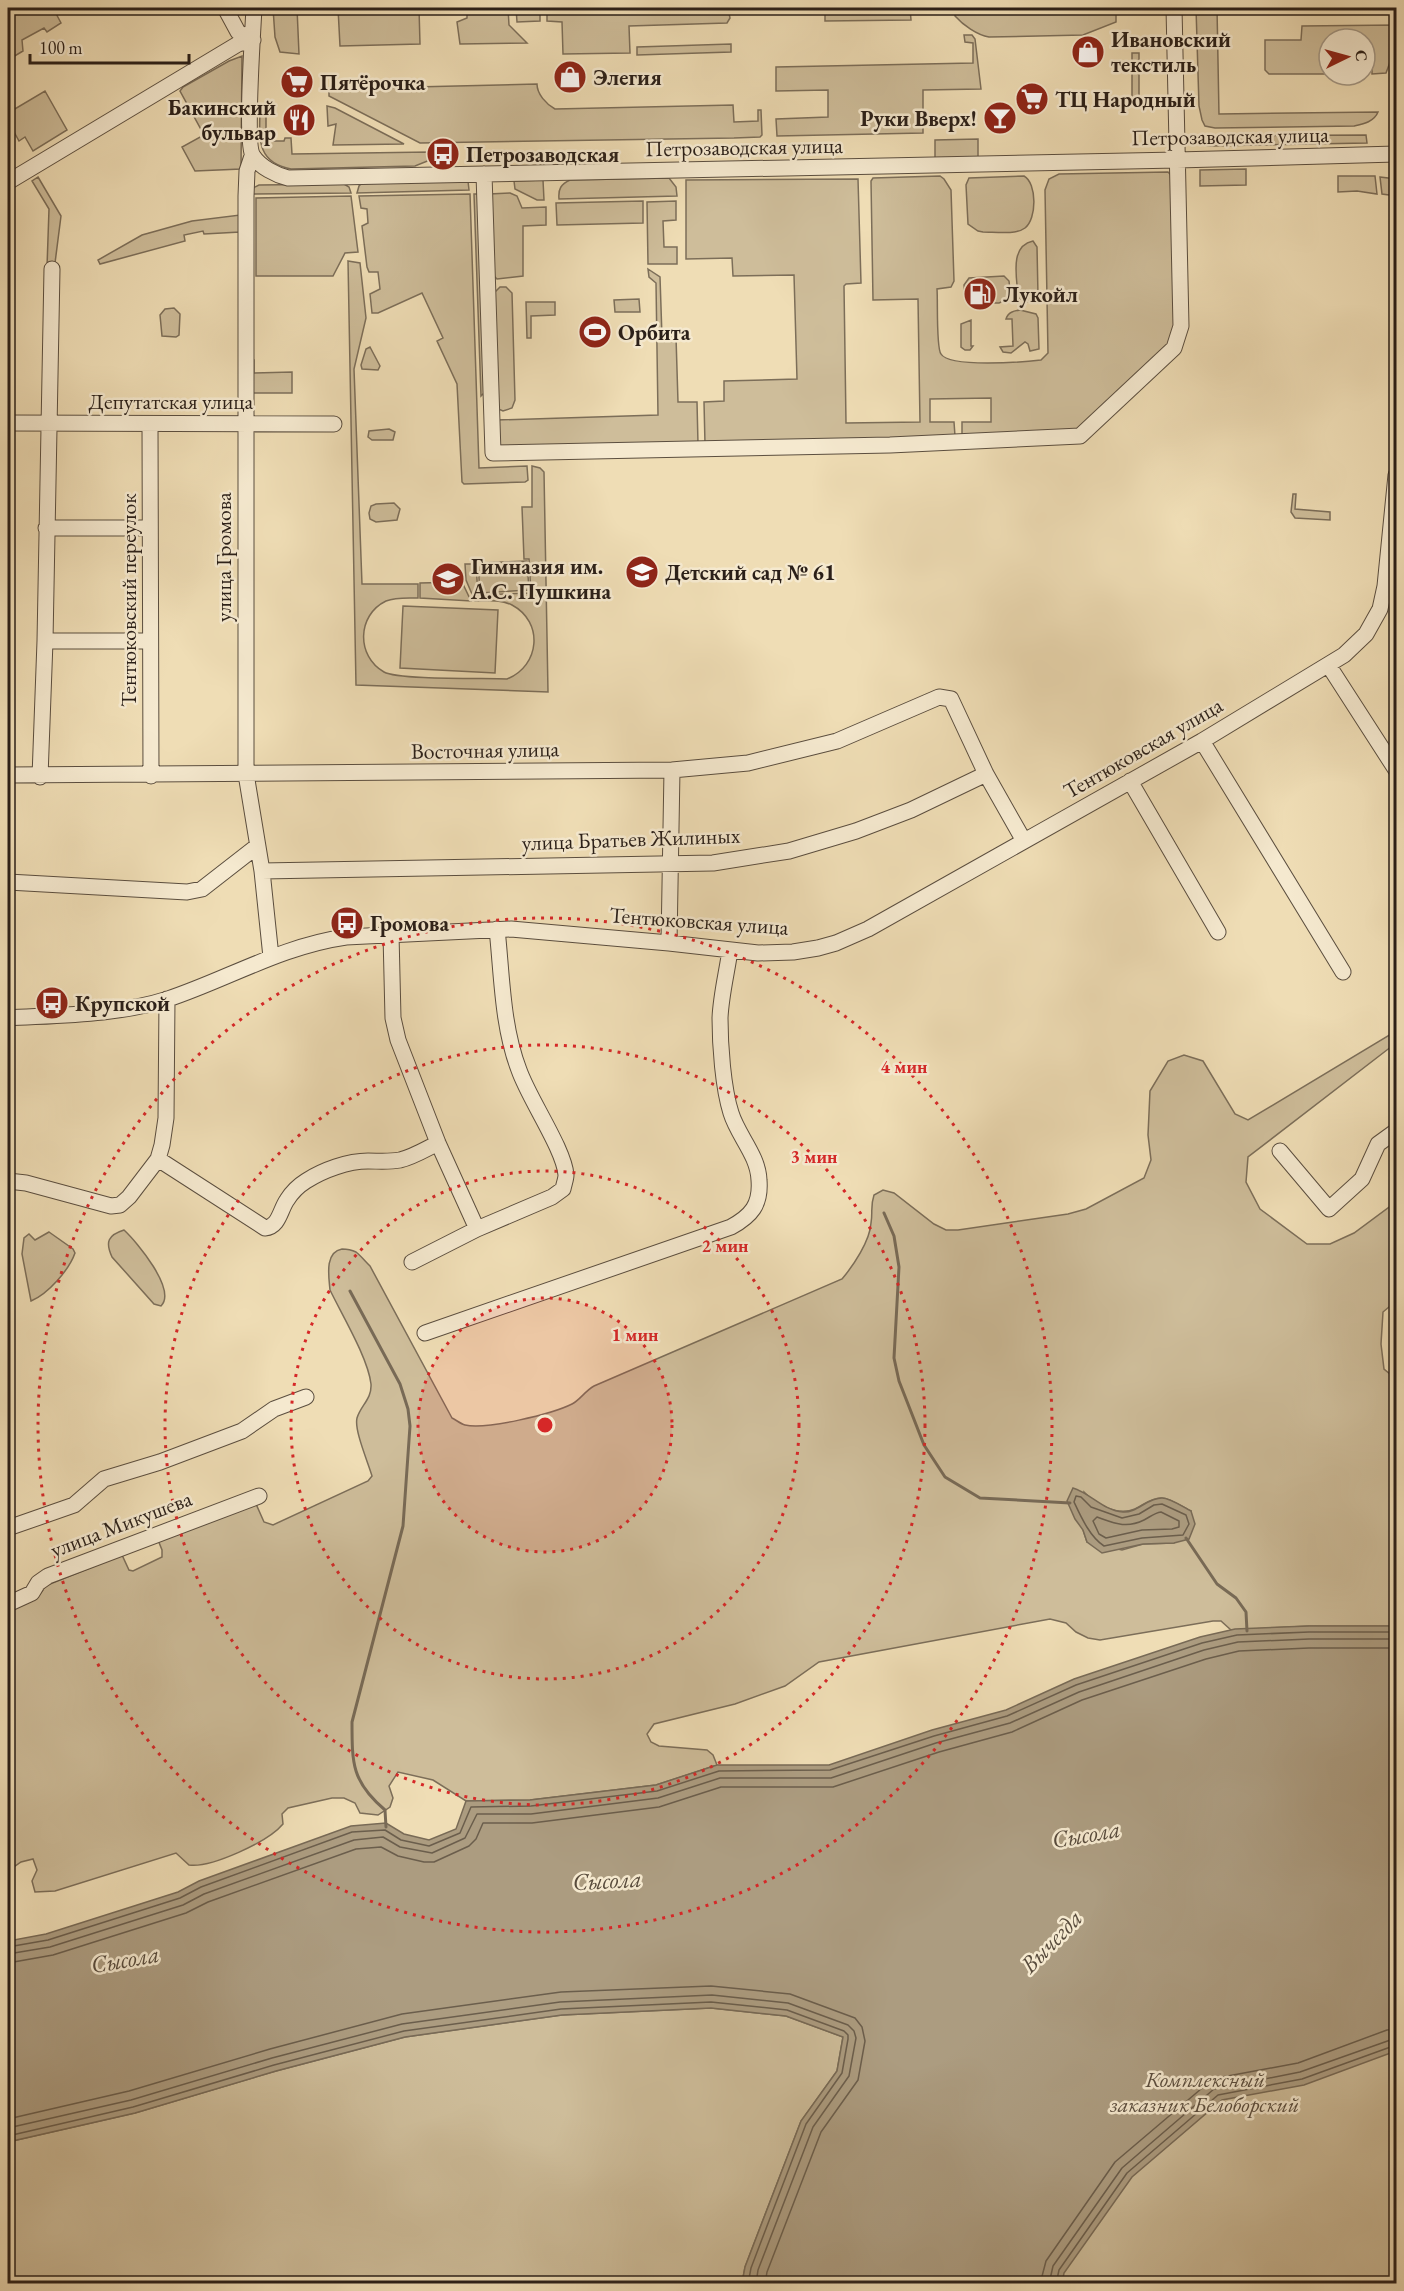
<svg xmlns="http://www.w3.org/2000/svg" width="1404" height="2291" viewBox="0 0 1404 2291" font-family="'EB Garamond',serif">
<rect width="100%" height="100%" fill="#efddb5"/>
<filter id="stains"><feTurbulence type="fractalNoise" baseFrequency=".00333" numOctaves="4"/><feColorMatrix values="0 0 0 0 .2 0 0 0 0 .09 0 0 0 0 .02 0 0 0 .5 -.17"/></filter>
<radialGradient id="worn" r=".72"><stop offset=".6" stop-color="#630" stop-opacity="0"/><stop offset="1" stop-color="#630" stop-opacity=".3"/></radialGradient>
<path fill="#cebd9a" stroke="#7c6e59" stroke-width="1.5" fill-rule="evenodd" d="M11 8H53L61 23 47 32 44 28 22 40 23 51 8 60V9Z
M273 8H297L299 54 280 52 275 37Z
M338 8H419L420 44 340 46Z
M467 8H508L509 25 527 43 460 44 457 22 467 18Z
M516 8H522V14H538V8H540V21L517 22Z
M547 8H728L730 18 727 23 629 26 630 53 563 54 562 22 547 21Z
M825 8H910L911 20 825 21Z
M955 8H1116V22L1083 35 989 37C977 35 963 25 955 16Z
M1196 8H1217L1219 114 1378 112C1374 122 1363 124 1354 126L1215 128 1205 126 1202 120 1199 106Z
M1396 25V46L1386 73 1372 74V65H1365V39H1329V74H1269L1265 70V40H1301L1302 26Z
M964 35H972L975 39 981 89 923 90V133L777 136 776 119 828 117V90L776 91V67L973 63V43L965 42Z
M731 44V52L637 55V47Z
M1132 53H1139V103H1132Z
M242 56 241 169 195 171 182 147 204 135 180 91 183 87 229 61Z
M537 84C537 94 546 104 555 109L733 105 734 122 758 121V110H761L762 135 760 137 734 138 420 143 329 96V89Z
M45 91 67 130 33 151 25 137 19 141 8 121V113Z
M264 104 266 107V141H284L285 138H291L292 154 430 152V160L415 166 291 169C254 162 260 135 260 106Z
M327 106 335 108 404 144 333 145 336 124 328 126Z
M1366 135 1367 143 1210 146C1202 145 1198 144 1196 136Z
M978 139V158L935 159V140Z
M1246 169V185L1200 186V170Z
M1168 172 1171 175 1176 322 1170 344 1079 431 962 436V422H991V398L930 399V422H954L955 436 705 444 704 402 724 401V381L797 379 794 275 733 276 732 258 686 259V180L858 179 861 283 846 284 844 286 846 423 920 422 918 299 873 300 871 181 873 178 940 176 944 179 951 190 954 281 951 287 937 289C938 300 936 348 941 354 949 368 1024 362 1041 360L1048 353 1045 190 1049 179 1059 174Z
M1024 176C1037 183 1037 219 1025 228 1016 235 995 232 983 232L978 231 968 224 966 185 969 178Z
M1338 176H1375L1377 194 1357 191 1338 192Z
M38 177 61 216 55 263 47 267 49 209 32 181Z
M1380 177 1396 179V196L1382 194Z
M669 178 676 187 677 196 559 199C558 189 561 184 570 180Z
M543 180 544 200H537L515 189 514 181Z
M468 181 469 190 357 193 359 186 362 183Z
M344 184 349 187 351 193 249 194 251 189 259 185Z
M510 193 517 196 522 208 546 207V225L523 226V276L497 279 493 275 489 194Z
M470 194 479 468 527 466 528 480 525 482 464 484 462 482 457 384 437 341 443 338 422 293 378 313H372L370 294 380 289 378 272H369L367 267 362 226 368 223 367 209 361 208 359 196Z
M474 194H481L487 390 481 396Z
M351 196 358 252 345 253 333 276H256V198Z
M643 201V223L557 225 556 203Z
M676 201V220L663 221 664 247H677V264H648L647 202Z
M240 215V232L204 234 203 231 184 235 185 241 100 264 98 260 142 235 192 221Z
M1033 241 1037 247 1038 295 1036 299 1027 302 1020 299 1018 296C1017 278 1009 246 1033 241Z
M348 261 360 263 366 318 354 369 362 584H418V598C407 598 396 597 386 601 357 615 356 656 384 672 398 680 486 678 507 679 540 666 544 622 512 605 500 599 487 601 475 601L466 580 465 564H476L478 595 531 593 529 559H524L522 507H532V466L540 468 544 472 548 692 356 685Z
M648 269 660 277 662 337H676L678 402H697L698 444 498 449 497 420 658 415 656 283 649 277Z
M1004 276 1009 281 1010 290 1006 300 999 303H972L965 296 964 285 969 278Z
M500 287H506L512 293 515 400 512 408 503 411 496 408 494 293Z
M639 299 640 312H615L614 300Z
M526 302H555V315L531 316V338H527Z
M174 308 180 314 179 335 176 337 162 336 160 315 165 309Z
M1020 310 1036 314 1038 318 1039 349 1030 351 1028 344 1025 342 1011 353 1003 352 1000 347 1013 346 1012 319H1006C1008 312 1014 311 1020 310Z
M971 320V346H973L970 350H965L961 347V324Z
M370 347 380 366 378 370 362 369 361 365 366 349Z
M251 360H254V373L292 372V393H249Z
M389 429 395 432 393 440H372L368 437 369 431Z
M1293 494H1296L1295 509 1330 512V520L1295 518 1291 512Z
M394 503 400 509 397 520 376 522 370 519 369 513 371 506 376 504Z
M527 561 529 590 480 593 478 563Z
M462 582 471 601 420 598V583Z
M403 606 498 610 495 673 400 668Z
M1396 1031V1043L1248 1157 1246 1182 1260 1209 1307 1244H1330L1354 1233 1396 1202V1301L1383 1312 1381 1344 1384 1369 1396 1379V1626H1309L1231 1630 1221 1621H1213L1100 1640 1088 1638 1076 1632 1066 1623 1050 1619 819 1662 785 1686 735 1704 654 1724 647 1734 651 1742 659 1746 707 1750 713 1755 717 1765 656 1785 530 1800 466 1801 433 1780 398 1772 389 1786 393 1798 390 1807 378 1815 360 1813 355 1803 344 1798H332L288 1808 282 1814 283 1824C268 1842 211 1868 189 1865L176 1853 55 1891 35 1892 32 1881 37 1870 33 1859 21 1862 8 1871V1611C21 1606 39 1601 45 1586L122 1555 129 1570 133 1571 162 1557V1550L156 1535 256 1504 264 1522 273 1525 368 1481 372 1476C368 1462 354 1430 357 1418 361 1405 372 1399 371 1384 368 1358 342 1315 330 1290 329 1278 324 1252 342 1249 347 1249 352 1250 356 1252 361 1256 365 1261 370 1266L452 1418C456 1420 461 1424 465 1425 486 1430 552 1414 572 1404 580 1400 585 1391 594 1386L842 1279C853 1266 870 1241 871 1223 873 1212 870 1207 874 1195L883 1190 894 1193 934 1224 946 1230H958L1068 1214 1086 1209 1144 1178 1151 1160 1148 1135 1150 1091 1168 1061 1184 1055 1203 1061 1235 1114 1248 1120ZM1084 1492C1096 1505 1117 1516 1135 1509 1144 1505 1150 1498 1161 1498 1170 1498 1183 1507 1191 1511L1174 1543 1143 1544 1122 1550 1087 1542 1083 1530Z
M124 1230C137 1242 177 1290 161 1306L154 1304 112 1257C105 1242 108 1235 124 1230Z
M49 1232 73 1249 75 1253C69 1270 48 1294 31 1301L22 1254 24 1238 29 1234 35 1240Z
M1396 1791V2283L881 2284Z
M711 2008 786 2016 843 2037 837 2071 801 2121 745 2267 742 2283H8V2142L135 2113 276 2071 405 2037 562 2015Z"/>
<path fill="#ac9c80" stroke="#786a56" stroke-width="1.5" d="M1073 1488C1090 1493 1104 1511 1123 1512 1137 1513 1147 1498 1162 1498 1170 1498 1183 1507 1191 1511L1195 1524 1189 1539 1174 1543 1143 1544 1102 1553 1087 1542 1083 1530 1075 1519 1067 1501Z
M1309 1626H1396V2051L1304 2085 1222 2100 1132 2177 1064 2273 1062 2283H742L745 2267 801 2121 837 2071 843 2037 786 2016 711 2008 562 2015 405 2037 276 2071 135 2113 8 2142V1941L46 1934 178 1892 199 1881 351 1826 386 1823 404 1834 429 1840 456 1829 466 1801 530 1800 656 1785 717 1765H829L932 1730 1006 1710 1074 1679 1200 1637 1235 1629Z"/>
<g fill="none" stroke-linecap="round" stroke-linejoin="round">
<path stroke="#6b5e4c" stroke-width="1.5" d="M1076 1496 1081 1497 1091 1507 1122 1518 1139 1514 1154 1505 1162 1504 1186 1515 1189 1524 1183 1535 1142 1538 1104 1546C1090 1537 1081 1517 1074 1502Z
M1161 1512 1179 1521V1527L1172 1529 1142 1530 1106 1538 1099 1534 1093 1521 1097 1517C1114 1523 1126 1529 1144 1520 1150 1517 1154 1513 1161 1512Z
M8 1947 48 1940 180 1898 201 1887 352 1832 385 1830 401 1840 429 1846 460 1833 471 1807 531 1806 657 1791 719 1771 830 1770 934 1736 1007 1716 1076 1685 1202 1643 1237 1635 1309 1632H1396
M8 1954 50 1947 183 1905 204 1894 354 1840 383 1837 400 1847 432 1853 465 1838 477 1814H531L658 1798 720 1778H831L936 1743 1010 1723 1079 1692 1204 1650 1238 1642 1309 1639H1396
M8 1963 53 1955 186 1913 208 1902 356 1849 381 1847 398 1856 424 1862H434L469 1846 476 1839 483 1823H532L659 1807 721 1787H833L939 1752 1012 1732 1082 1700 1206 1659 1239 1651 1309 1648H1396
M8 2119 129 2091 270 2049 402 2014 561 1992 711 1986 790 1994 855 2018 862 2027 865 2041 858 2080 821 2132 767 2272 765 2284
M8 2128 131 2100 272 2058 402 2024 560 2002 712 1995 788 2003 848 2025 854 2031 856 2038 849 2076 813 2127 758 2270 756 2284
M8 2136 133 2107 274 2065 404 2031 561 2009 711 2002 787 2010 844 2031 848 2035V2039L842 2073 806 2124 751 2268 748 2284
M1040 2284 1046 2261 1115 2162 1208 2083 1217 2078 1298 2063 1387 2030 1396 2029
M1049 2284 1053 2266 1122 2168 1214 2089 1300 2072 1396 2038
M1056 2284 1059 2270 1127 2173 1218 2095 1302 2079 1396 2045"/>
<path stroke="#786a56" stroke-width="3" d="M884 1213 894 1236 899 1267 894 1358 899 1381 924 1445 945 1477 980 1498 1070 1503
M350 1291 400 1384 408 1409 410 1426 403 1526 352 1722C352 1764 352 1782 385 1810L386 1827
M1186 1538 1217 1584 1236 1598 1246 1612 1247 1631"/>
<g stroke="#5b4e3f" stroke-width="17">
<path id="minor" d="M225 8 238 32 253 40
M254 8C253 29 245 144 253 156 260 167 276 175 288 178L1177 160 1396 154
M252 156 247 171 246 196V774L262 871 271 957
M484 174 493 453 890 445 1080 436 1174 348 1181 326 1174 8
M8 182 238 44 253 40
M8 423 334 424
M150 424 151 776
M46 528H150
M45 641H150
M1329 666 1396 770
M1202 741 1343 972
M8 775 672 770 748 763 837 741 939 697 951 699 986 774 1024 841
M40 777 45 641 52 269
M1130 781 1218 932
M262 871 713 863 789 851 856 831 911 810 986 774
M8 882 187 892 202 889 256 847
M391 934 393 1018 398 1040 438 1143 477 1229
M669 943 672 770
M8 1018C58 1015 119 1015 168 999 228 979 282 946 346 937L511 929 669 943 758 953 793 952 818 948 836 943 868 929 1202 741 1344 655 1366 634 1380 609 1385 586 1396 475
M1280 1151 1329 1209 1362 1179 1378 1144 1396 1131
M158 1159 265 1228C279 1227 280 1210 287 1200 292 1192 298 1186 306 1181 323 1170 348 1161 368 1161 379 1161 389 1162 400 1160 413 1157 426 1149 438 1143
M8 1181 26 1183 111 1206 120 1205 129 1197 158 1159 162 1145 166 1118 167 999
M412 1262 477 1229 552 1197 563 1189C564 1184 566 1179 566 1175 564 1149 529 1099 519 1070 502 1026 502 975 497 929
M425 1333 731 1227C751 1216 761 1205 759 1180 758 1155 738 1136 731 1113 723 1088 720 1045 720 1018 721 995 727 972 730 950
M8 1528 74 1505 104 1479 160 1462 242 1431 274 1409 306 1397
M8 1604 32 1593 38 1583 48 1576 259 1496"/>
</g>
<use href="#minor" stroke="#f5e9cf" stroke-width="15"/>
</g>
<circle cx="545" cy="1425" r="127" fill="#d62828" fill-opacity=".12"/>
<g fill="none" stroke="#d62828" stroke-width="3" stroke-dasharray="3 6">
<circle cx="545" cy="1425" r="127"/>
<circle cx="545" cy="1425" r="254"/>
<circle cx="545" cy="1425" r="380"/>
<circle cx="545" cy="1425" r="507"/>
</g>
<defs>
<g id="shop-disc" transform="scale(1.725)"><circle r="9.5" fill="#8f2418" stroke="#f5e9cf"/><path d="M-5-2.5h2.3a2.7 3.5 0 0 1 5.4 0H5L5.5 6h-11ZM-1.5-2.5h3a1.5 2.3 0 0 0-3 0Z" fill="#fff"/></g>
<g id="supermarket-disc" transform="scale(1.725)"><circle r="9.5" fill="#8f2418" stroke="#f5e9cf"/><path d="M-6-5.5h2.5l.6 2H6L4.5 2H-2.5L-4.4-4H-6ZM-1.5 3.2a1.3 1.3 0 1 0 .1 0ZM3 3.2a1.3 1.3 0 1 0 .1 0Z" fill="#fff"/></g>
<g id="bar-disc" transform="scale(1.725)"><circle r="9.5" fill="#8f2418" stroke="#f5e9cf"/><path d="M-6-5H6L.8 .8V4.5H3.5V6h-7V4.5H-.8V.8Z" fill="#fff"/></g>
<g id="restaurant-disc" transform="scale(1.725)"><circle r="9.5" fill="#8f2418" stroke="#f5e9cf"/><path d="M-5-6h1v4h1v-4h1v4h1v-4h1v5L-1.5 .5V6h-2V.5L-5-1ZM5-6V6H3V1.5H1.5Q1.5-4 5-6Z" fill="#fff"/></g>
<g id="bus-disc" transform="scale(1.725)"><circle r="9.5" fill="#8f2418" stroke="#f5e9cf"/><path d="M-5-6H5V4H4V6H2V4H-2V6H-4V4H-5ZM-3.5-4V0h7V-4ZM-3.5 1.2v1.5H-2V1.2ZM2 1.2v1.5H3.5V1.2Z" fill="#fff"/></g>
<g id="fuel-disc" transform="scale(1.725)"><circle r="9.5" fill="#8f2418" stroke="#f5e9cf"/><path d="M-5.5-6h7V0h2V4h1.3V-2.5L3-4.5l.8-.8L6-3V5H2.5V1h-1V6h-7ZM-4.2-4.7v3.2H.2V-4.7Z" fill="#fff"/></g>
<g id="stadium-disc" transform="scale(1.725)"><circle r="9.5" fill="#8f2418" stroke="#f5e9cf"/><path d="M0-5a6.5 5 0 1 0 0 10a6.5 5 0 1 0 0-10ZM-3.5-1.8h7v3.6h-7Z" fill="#fff"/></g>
<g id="school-disc" transform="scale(1.725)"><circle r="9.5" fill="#8f2418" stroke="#f5e9cf"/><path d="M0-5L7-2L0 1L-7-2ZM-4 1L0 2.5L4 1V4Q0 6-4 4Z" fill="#fff"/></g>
</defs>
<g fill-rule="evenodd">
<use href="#shop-disc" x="1088" y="52"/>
<use href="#shop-disc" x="570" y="77"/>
<use href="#supermarket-disc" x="297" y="82"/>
<use href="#supermarket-disc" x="1032" y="99"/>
<use href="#bar-disc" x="1000" y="118"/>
<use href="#restaurant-disc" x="299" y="120"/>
<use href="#bus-disc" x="443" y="154"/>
<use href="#fuel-disc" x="980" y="294"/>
<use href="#stadium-disc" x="595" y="332"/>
<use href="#school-disc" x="642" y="572"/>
<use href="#school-disc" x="448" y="579"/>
<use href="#bus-disc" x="347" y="923"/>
<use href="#bus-disc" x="52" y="1003"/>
</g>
<g text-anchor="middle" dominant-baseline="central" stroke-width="5" stroke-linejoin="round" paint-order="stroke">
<g font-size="22" font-weight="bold" fill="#2a1f18" stroke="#f5e9cf" text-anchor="start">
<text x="1111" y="39">Ивановский<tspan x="1111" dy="25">текстиль</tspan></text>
<text x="593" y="77">Элегия</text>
<text x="320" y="82">Пятёрочка</text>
<text x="1055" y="99">ТЦ Народный</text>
<text x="276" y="107" text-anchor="end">Бакинский<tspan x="276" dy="25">бульвар</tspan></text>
<text x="977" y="118" text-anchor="end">Руки Вверх!</text>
<text x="466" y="154">Петрозаводская</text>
<text x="1003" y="294">Лукойл</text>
<text x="618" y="332">Орбита</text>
<text x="471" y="566">Гимназия им.<tspan x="471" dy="25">А.С. Пушкина</tspan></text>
<text x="665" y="572">Детский сад № 61</text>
<text x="370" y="923">Громова</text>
<text x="75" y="1003">Крупской</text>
</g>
<g font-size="22" fill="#2a1f18" stroke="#f5e9cf">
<text transform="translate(1230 136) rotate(-1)">Петрозаводская улица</text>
<text transform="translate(744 147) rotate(-1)">Петрозаводская улица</text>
<text x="171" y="401">Депутатская улица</text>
<text transform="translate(223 557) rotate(-90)">улица Громова</text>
<text transform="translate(128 600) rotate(-90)">Тентюковский переулок</text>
<text transform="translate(1143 748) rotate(-30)">Тентюковская улица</text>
<text transform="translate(485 750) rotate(-1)">Восточная улица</text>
<text transform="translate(631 839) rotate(-2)">улица Братьев Жилиных</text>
<text transform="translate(699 921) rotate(4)">Тентюковская улица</text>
<text transform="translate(121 1524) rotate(-21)">улица Микушева</text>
</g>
<g font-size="22" font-style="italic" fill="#5b4e3f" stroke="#f5e9cf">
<text x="1205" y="2079">Комплексный<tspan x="1205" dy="25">заказник Белоборский</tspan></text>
</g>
<g font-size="24" font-style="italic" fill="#584b3c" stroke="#f5e9cf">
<text transform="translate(1086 1834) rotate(-10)">Сысола</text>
<text transform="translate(607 1880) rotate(-3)">Сысола</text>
<text transform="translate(1051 1941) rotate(-46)">Вычегда</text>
<text transform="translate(125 1959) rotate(-10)">Сысола</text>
</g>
</g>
<circle cx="545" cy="1425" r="9" fill="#d62828" stroke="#f5e9cf" stroke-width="3"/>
<g font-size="18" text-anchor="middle" font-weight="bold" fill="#d62828" stroke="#f5e9cf" stroke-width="5" stroke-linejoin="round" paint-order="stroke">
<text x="904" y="1073">4 мин</text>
<text x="814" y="1163">3 мин</text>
<text x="725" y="1252">2 мин</text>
<text x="635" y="1341">1 мин</text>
</g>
<rect width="1404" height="2291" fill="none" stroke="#efddb5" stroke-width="30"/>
<rect x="9" y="9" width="1386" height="2273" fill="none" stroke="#2a1f18" stroke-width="3"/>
<rect x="15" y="15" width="1374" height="2261" fill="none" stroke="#2a1f18" stroke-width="1.5"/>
<g transform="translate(1347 57) rotate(85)"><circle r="28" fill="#f5e9cf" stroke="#a49886" stroke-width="1.5"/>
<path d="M0-4.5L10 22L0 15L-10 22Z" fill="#8f2418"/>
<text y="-9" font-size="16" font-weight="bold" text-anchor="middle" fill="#2a1f18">С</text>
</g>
<path d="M30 54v9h159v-9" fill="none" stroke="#2a1f18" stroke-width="3"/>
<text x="39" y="54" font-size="18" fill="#2a1f18" stroke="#f5e9cf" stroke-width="4.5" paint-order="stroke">100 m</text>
<rect width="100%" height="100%" filter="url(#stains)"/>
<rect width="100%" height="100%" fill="url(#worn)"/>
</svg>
